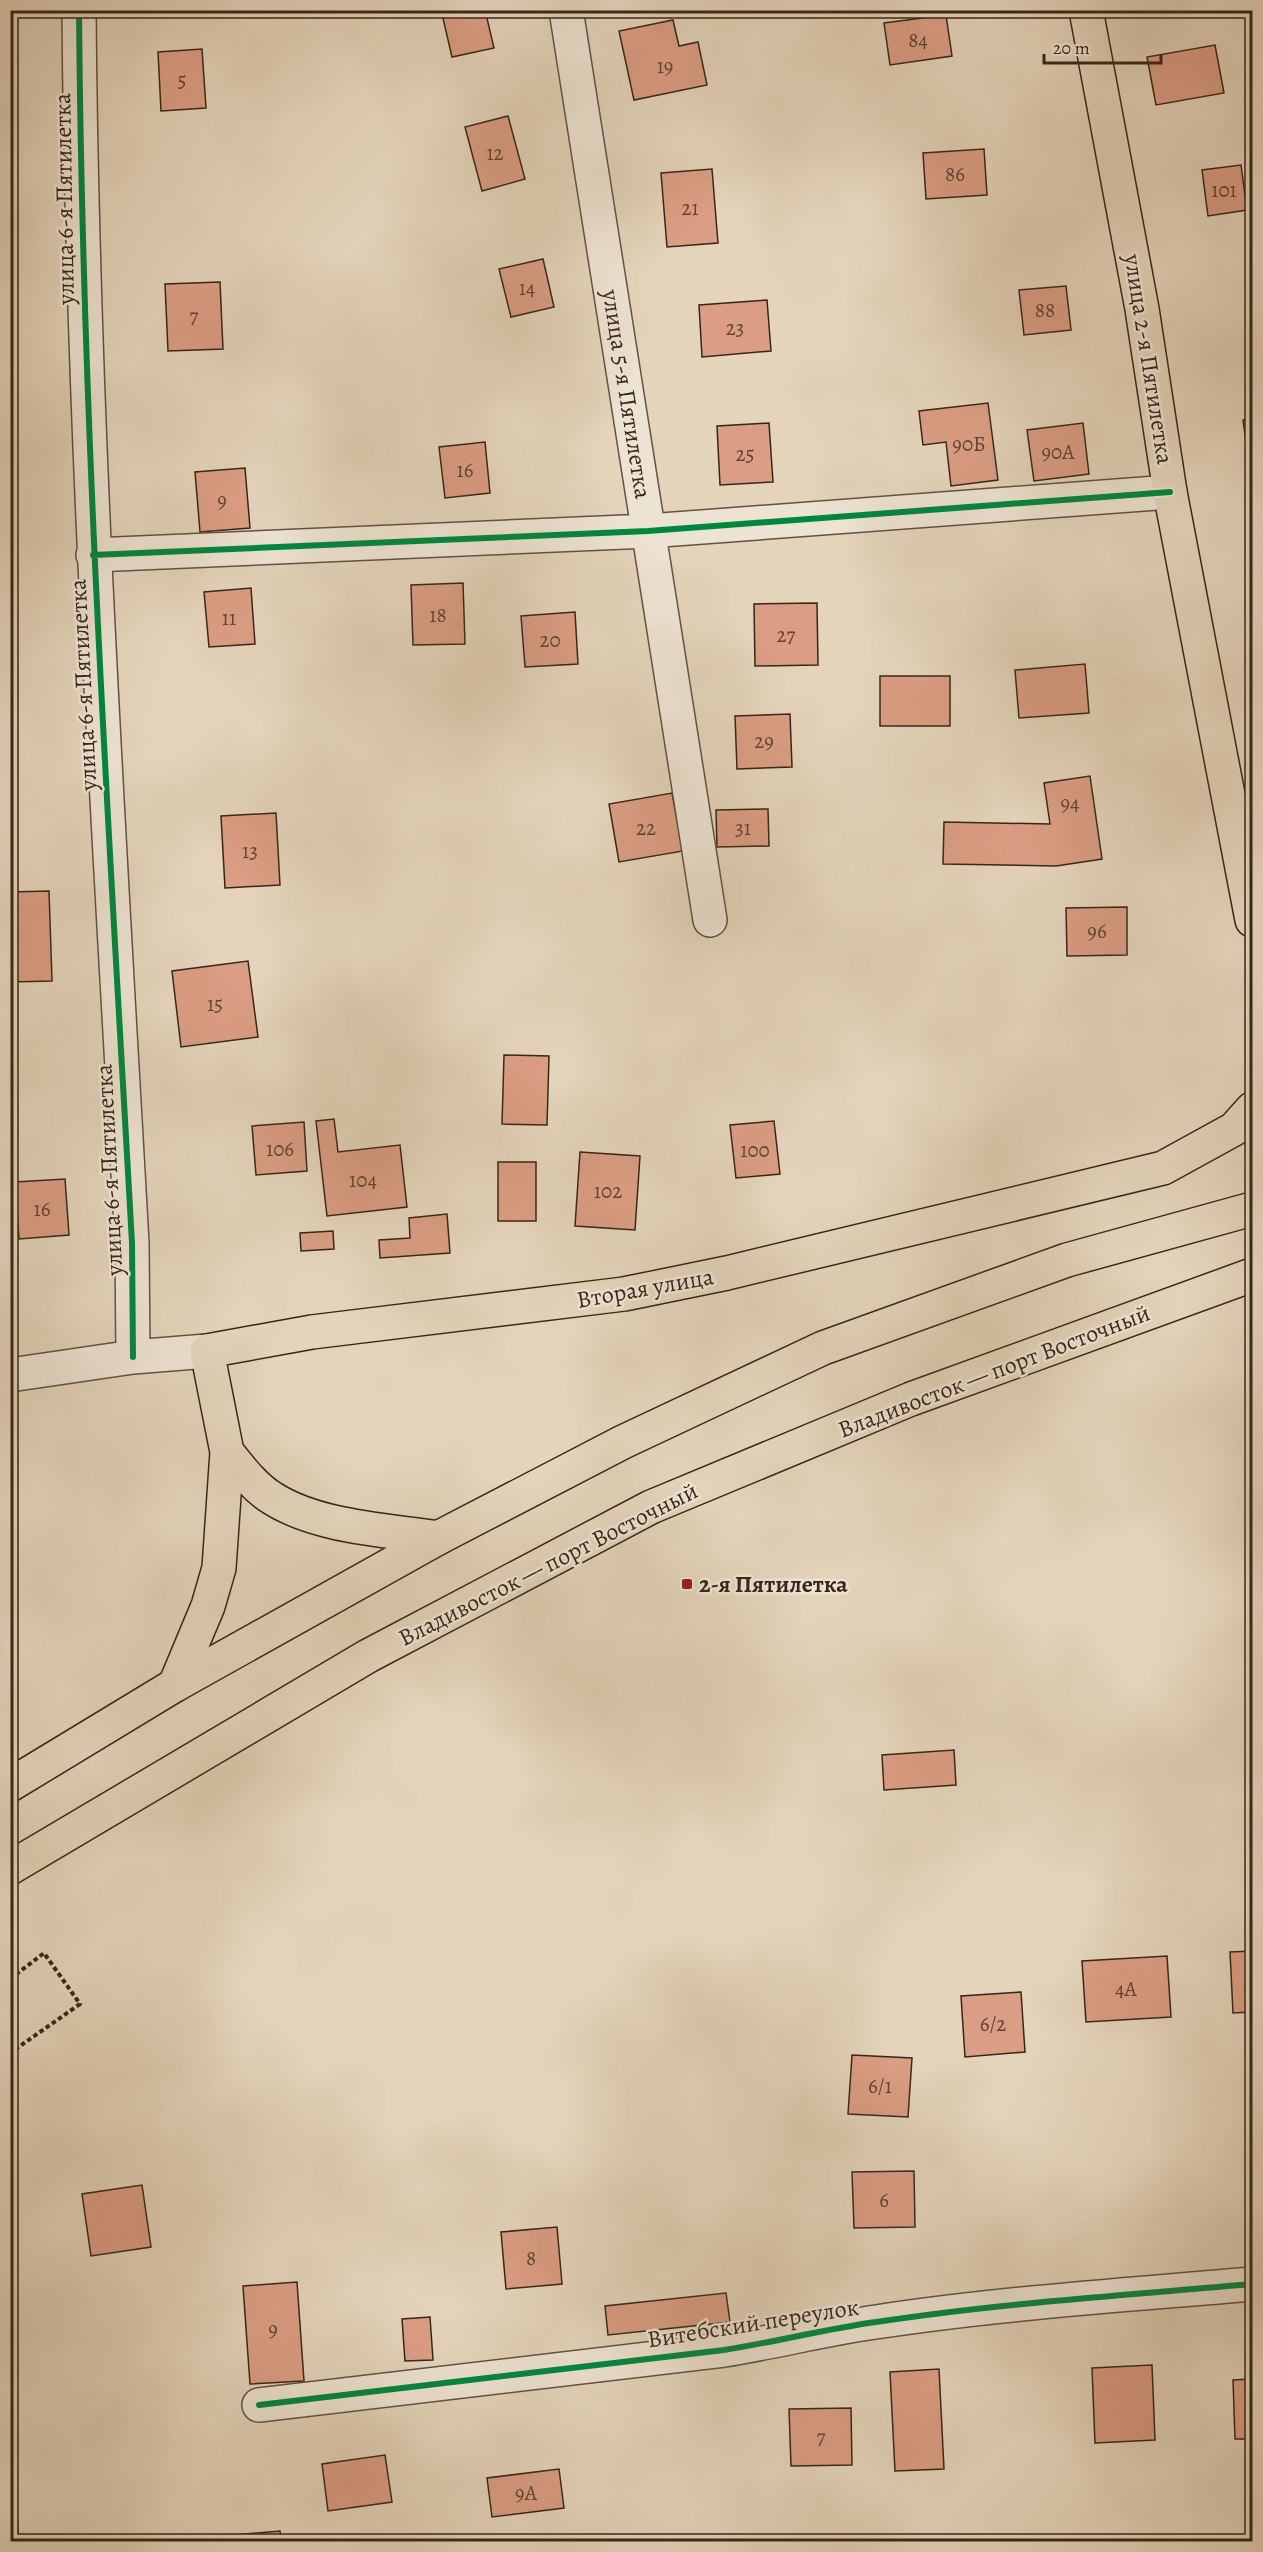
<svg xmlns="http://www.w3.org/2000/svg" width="1263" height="2552" viewBox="0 0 1263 2552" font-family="Alegreya,serif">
<rect width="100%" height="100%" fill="#e4d4ba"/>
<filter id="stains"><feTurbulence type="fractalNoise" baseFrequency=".00333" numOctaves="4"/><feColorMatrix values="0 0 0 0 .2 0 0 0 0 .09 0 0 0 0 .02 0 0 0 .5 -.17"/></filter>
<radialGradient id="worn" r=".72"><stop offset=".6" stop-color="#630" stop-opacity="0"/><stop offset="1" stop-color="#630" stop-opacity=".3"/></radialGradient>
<path fill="#db9d83" stroke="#37261b" stroke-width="1.5" d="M457 10H485L494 48 452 57 442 14Z
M946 15 952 56 890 65 884 23Z
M673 20 679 46 698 42 707 85 634 100 619 31Z
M1215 45 1224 93 1156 105 1147 57Z
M202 49 206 108 161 111 158 52Z
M508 116 525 179 482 191 465 127Z
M984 149 987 195 926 199 923 153Z
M1241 165 1247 210 1208 216 1202 170Z
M712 169 718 243 667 247 661 173Z
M543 259 554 307 511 317 499 269Z
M220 282 223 349 168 351 165 284Z
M1066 286 1071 330 1024 335 1019 290Z
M767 300 771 351 702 357 699 305Z
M988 403 998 480 951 486 946 442 923 445 919 411Z
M1252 418V477L1251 478 1243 420Z
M769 423 773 482 720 485 717 426Z
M1083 423 1089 474 1034 481 1027 430Z
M485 442 490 493 445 498 439 447Z
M245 468 250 528 200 532 195 472Z
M463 583 465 644 413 645 411 585Z
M251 588 255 644 209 647 204 592Z
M817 603 818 665 755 666 754 604Z
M575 612 578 664 525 667 521 616Z
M1085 664 1089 713 1019 718 1015 670Z
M880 676H950V726H880Z
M790 714 792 767 737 769 735 716Z
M1090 776 1102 859 1056 866 943 864 944 822 1050 824 1044 783Z
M672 793 683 851 619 862 609 804Z
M768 809 769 846 717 847 716 810Z
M276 813 280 885 225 888 221 816Z
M49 891 52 981 10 982V892Z
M1127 907V955L1067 956 1066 908Z
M248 961 258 1037 181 1047 172 971Z
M504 1055 549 1056 547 1125 502 1124Z
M334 1119 338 1152 400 1145 407 1207 327 1216 316 1121Z
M774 1121 780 1174 736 1178 730 1125Z
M304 1122 307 1171 256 1175 252 1126Z
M580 1152 640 1156 635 1230 575 1226Z
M498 1162H536V1221H498Z
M65 1179 69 1235 19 1239 15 1182Z
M447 1214 450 1253 380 1258 379 1240 410 1238 409 1218Z
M333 1231 334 1249 301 1251 300 1233Z
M954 1750 956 1785 884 1790 882 1755Z
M1252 1951V2012L1233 2013 1230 1952Z
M1167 1956 1171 2017 1086 2022 1082 1961Z
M1021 1992 1025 2052 965 2057 961 1996Z
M852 2055 912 2058 908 2117 848 2114Z
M914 2171 915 2227 854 2228 852 2172Z
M142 2185 151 2247 91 2256 82 2194Z
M557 2227 562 2284 506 2289 501 2232Z
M297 2282 304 2381 250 2384 243 2286Z
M726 2293 730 2322 608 2335 605 2306Z
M430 2317 433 2360 405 2361 402 2319Z
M1152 2365 1155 2440 1095 2443 1092 2368Z
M939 2369 944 2469 895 2471 890 2372Z
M1252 2379V2439H1235L1233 2380Z
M851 2408 852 2465 791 2466 789 2409Z
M385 2455 392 2502 328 2511 322 2464Z
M559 2469 564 2508 492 2517 487 2478Z
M10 2515H17L19 2542H10Z
M280 2531 282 2542H233L232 2535Z"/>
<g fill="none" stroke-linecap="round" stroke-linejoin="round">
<g stroke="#625243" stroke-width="36">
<path id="minor" d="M79 10C82 422 109 832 132 1243L133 1357
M566 10 710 920
M93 555 648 531 1170 492
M10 1375 133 1357 207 1351
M259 2405 724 2350C775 2342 825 2329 876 2322 1001 2303 1127 2295 1252 2284"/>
</g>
<g stroke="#37261b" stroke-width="36">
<path id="major" d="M1086 10 1142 309 1170 492 1252 920
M227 1452C240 1468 254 1487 272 1498 317 1527 386 1530 438 1538
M175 1685 208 1606 219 1568 227 1452 207 1351 312 1332 624 1294 727 1273 1163 1168 1234 1129 1252 1109"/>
</g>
<g stroke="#37261b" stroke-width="36">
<path id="highway" d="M10 1785 175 1685 438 1538 623 1442 823 1348 1067 1260 1252 1209
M10 1868 368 1656 651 1507 911 1399 1252 1275"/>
</g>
<path stroke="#37261b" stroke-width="4" stroke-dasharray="4.5 3" stroke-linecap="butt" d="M10 1979 44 1953 80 2004 10 2053"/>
<use href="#minor" stroke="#ede3d2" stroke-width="33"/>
<use href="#major" stroke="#e4d4ba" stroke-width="33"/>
<use href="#highway" stroke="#e4d4ba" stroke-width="33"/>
<g stroke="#ede3d2" stroke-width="10">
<path id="cycleway" d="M79 10C82 422 109 832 132 1243L133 1357
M93 555 648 531 1170 492
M259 2405 724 2350C775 2342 825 2329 876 2322 1001 2303 1127 2295 1252 2284"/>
</g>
<use href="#cycleway" stroke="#00873e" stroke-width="6"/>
</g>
<rect fill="#8f2418" stroke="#ede3d2" stroke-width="2" x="681" y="1578" width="12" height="12" rx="3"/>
<g text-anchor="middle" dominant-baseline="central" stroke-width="5" stroke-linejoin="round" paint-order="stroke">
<g font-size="21" fill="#604435">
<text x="918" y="40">84</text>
<text x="665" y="66">19</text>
<text x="182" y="80">5</text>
<text x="495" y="153">12</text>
<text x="955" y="174">86</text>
<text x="1224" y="190">101</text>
<text x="690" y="208">21</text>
<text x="527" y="288">14</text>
<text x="1045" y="310">88</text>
<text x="194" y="316">7</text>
<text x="735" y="328">23</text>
<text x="969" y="444">90Б</text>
<text x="1058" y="452">90А</text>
<text x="745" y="454">25</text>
<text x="465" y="470">16</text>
<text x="222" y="500">9</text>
<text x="438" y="615">18</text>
<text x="229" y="618">11</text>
<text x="786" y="635">27</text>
<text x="550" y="640">20</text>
<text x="764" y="741">29</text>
<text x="1070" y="803">94</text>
<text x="646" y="828">22</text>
<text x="743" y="828">31</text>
<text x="250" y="851">13</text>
<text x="1097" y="931">96</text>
<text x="215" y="1004">15</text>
<text x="280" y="1149">106</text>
<text x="755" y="1150">100</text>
<text x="363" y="1180">104</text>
<text x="608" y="1191">102</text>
<text x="42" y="1209">16</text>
<text x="1126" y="1989">4А</text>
<text x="993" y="2024">6/2</text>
<text x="880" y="2086">6/1</text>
<text x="884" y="2200">6</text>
<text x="531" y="2258">8</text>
<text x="273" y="2329">9</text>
<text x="821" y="2437">7</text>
<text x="526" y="2493">9А</text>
</g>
<g font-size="24" fill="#37261b" stroke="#ede3d2">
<text transform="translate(64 199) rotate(-91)">улица 6-я Пятилетка</text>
<text transform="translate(1149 359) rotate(81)">улица 2-я Пятилетка</text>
<text transform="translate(627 394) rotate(81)">улица 5-я Пятилетка</text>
<text transform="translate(83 685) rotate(-93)">улица 6-я Пятилетка</text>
<text transform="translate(109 1170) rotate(-93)">улица 6-я Пятилетка</text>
<text transform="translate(645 1288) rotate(-10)">Вторая улица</text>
<text transform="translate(994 1371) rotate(-21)">Владивосток — порт Восточный</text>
<text transform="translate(548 1564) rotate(-27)">Владивосток — порт Восточный</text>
<text transform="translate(753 2323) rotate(-9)">Витебский переулок</text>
</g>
<g font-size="24" font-weight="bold" fill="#37261b" stroke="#ede3d2" text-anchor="start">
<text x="699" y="1584">2-я Пятилетка</text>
</g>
</g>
<rect width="1263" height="2552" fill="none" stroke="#e4d4ba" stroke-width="36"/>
<rect x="12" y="12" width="1239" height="2528" fill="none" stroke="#37261b" stroke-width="3"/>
<rect x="18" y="18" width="1227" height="2516" fill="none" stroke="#37261b" stroke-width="1.5"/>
<path d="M1044 54v9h117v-9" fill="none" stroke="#37261b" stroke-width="3"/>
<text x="1053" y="54" font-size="18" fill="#37261b" stroke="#ede3d2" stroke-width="4.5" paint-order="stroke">20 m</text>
<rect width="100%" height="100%" filter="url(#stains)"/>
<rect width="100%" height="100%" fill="url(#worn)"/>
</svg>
